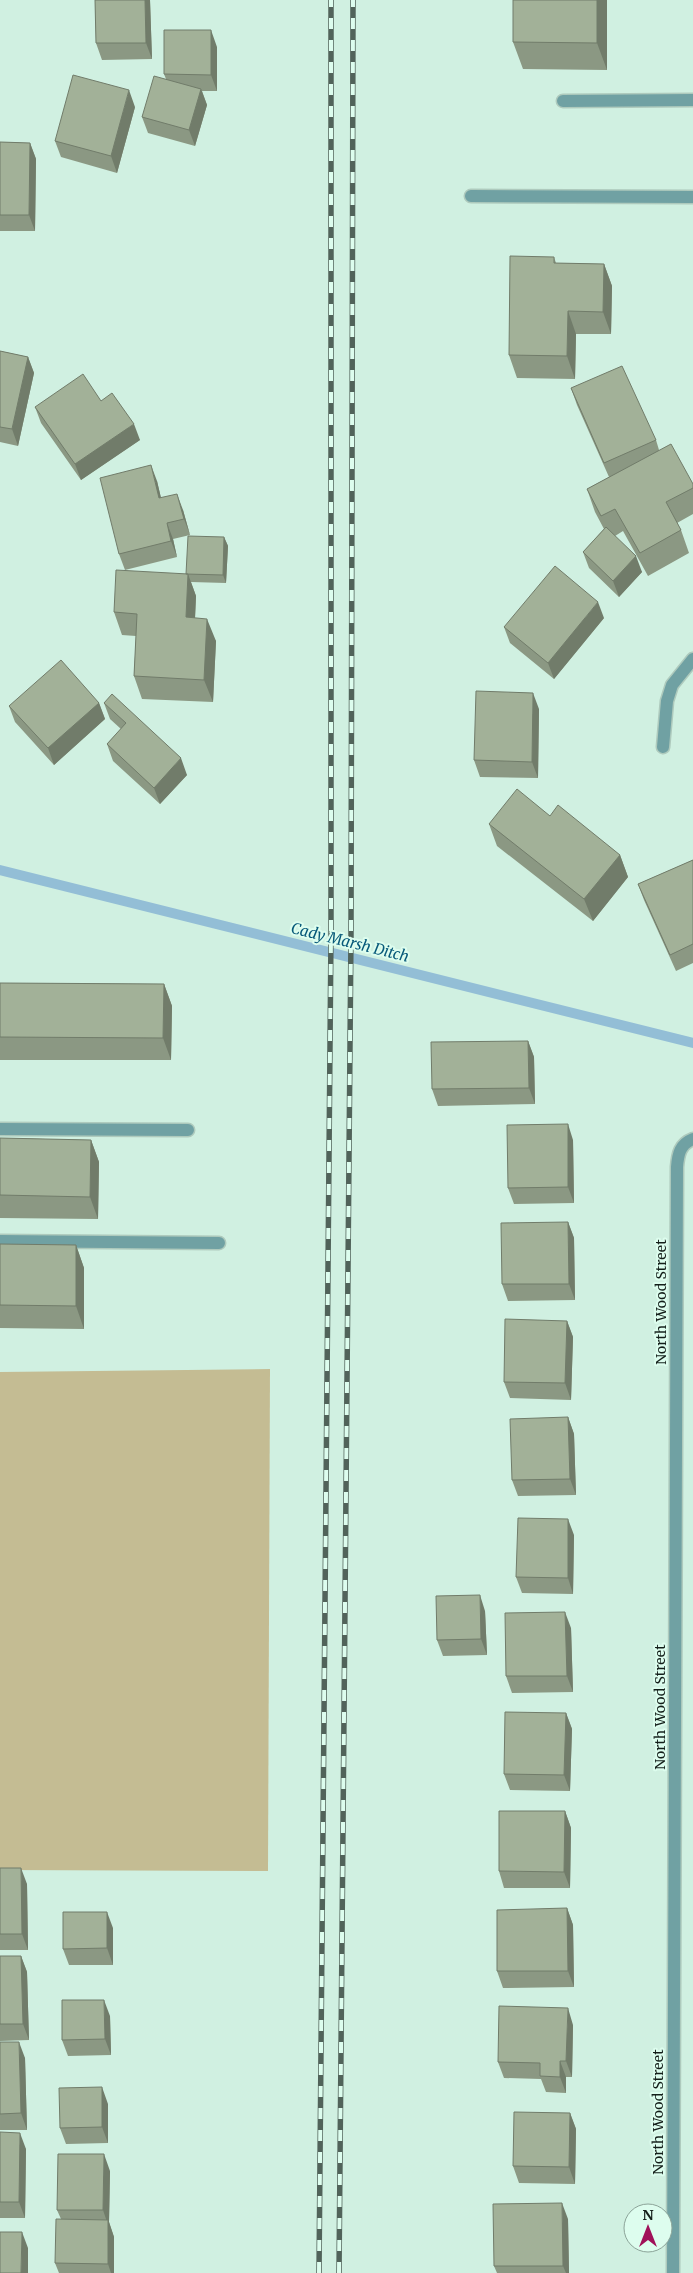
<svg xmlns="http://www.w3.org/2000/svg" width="693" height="2273" viewBox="0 0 693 2273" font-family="Merriweather,serif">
<rect width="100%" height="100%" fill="#d0f0e1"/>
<path fill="#c4bc93" d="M270 1369 268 1871 0 1870V1372Z"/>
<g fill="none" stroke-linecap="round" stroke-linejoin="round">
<path stroke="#93bed6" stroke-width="10" d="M0 870 693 1043"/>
<g stroke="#aecabd" stroke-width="15">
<path id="service" d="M563 101 693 100
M471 196 693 197
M0 1129 188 1130
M0 1241 219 1243"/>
</g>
<g stroke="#aecabd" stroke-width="15">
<path id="minor" d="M663 747 667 701 672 685 693 659
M673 2273 677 1167C678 1154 680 1144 693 1139"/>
</g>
<use href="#service" stroke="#70a1a3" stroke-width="12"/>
<use href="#minor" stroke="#70a1a3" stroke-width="12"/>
<g stroke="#51635a" stroke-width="5.5">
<path id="rail" d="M319 2273 331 934V0
M339 2273 351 934 353 0"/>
</g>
<use href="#rail" stroke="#ddfdee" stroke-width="4" stroke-dasharray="11" stroke-linecap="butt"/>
</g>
<path fill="#8b9883" d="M95 0H150L152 59 102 60 96 43Z
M513 0H607V70L523 69 513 42Z
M217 47V91H202L207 105 195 146 148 133 142 117 166 79 164 74Z
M135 107 117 173 61 157 55 141Z
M0 142 30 143 36 159 35 231H0Z
M554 257 556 263 604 264 612 286 611 334H576L575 379 517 378 509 355Z
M0 351 28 357 34 373 18 446 0 442Z
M571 388 656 440 659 450 693 484V514L677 523 681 530 689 553 648 576 623 531 615 536 642 572 619 597 589 568 583 552 604 529 595 512 587 489 609 477 577 405Z
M101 401 140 440 81 480 41 423 35 407Z
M157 481 161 498 183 510 190 535 173 539 177 557 125 570 119 554Z
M224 537 228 546 226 583 191 582 196 596 195 618 216 641 213 702 142 699 134 676 136 636 122 635 114 612 186 574Z
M604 618 554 679 510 643 504 627Z
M99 703 105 719 54 765 15 722 9 706Z
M104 703 187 775 160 804 113 761 107 744 121 729 110 719Z
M539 709 538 778 480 777 474 760Z
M550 816 620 855 628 877 593 921 497 846 489 824Z
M693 860V963L676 971 644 900 638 884Z
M0 983 164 984 172 1006 171 1060H0Z
M528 1041 534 1057 535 1104 438 1106 432 1089Z
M0 1138 91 1140 99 1162 98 1219 0 1218Z
M573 1140 574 1203 514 1204 508 1188Z
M568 1222 574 1238 575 1300 508 1301 502 1284Z
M0 1244 76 1245 84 1268V1329L0 1328Z
M567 1321 573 1337 571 1400 510 1398 504 1382Z
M568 1417 574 1434 576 1495 518 1496 512 1480Z
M574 1535 573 1594 522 1593 516 1577Z
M485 1611 487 1655 443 1656 437 1640Z
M571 1628 573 1692 512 1693 506 1676Z
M566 1713 572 1729 570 1791 510 1790 504 1774Z
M565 1811 571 1828 570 1888H504L499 1871Z
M0 1868 27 1884 28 1950H0Z
M567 1908 573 1925 574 1987 503 1988 497 1971Z
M113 1928V1965H69L63 1949Z
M0 1956H21L27 1972 29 2040 0 2041Z
M110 2016 111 2055 68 2056 62 2040Z
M573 2025 572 2077H566V2093L546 2092 541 2079 504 2078 498 2062Z
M0 2042 25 2058 27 2130H0Z
M108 2104V2143L66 2144 60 2128Z
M570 2113 576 2129 575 2184 519 2183 513 2166Z
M0 2132 26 2149 25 2218H0Z
M110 2171 109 2222 114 2237V2273H59L55 2263 61 2219 57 2210Z
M568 2219 569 2273H497L494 2266Z"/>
<path fill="#717c6a" d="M145 0H150L152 59 146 43Z
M597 0H607V70L597 43Z
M211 30 217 47V91L211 75Z
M201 89 207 105 195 146 189 130Z
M129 90 135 107 117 173 111 156Z
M30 143 36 159 35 231 29 215Z
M604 264 612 286 611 334 603 312Z
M568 311 576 334 575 379 567 356Z
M28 357 34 373 18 446 12 429Z
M134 424 140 440 81 480 75 464Z
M151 465 157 481 165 515 159 498Z
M177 494 183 510 190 535 184 519Z
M167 523 173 539 177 557 171 541Z
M224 537 228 546 226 583 223 575Z
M636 556 642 572 619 597 613 581Z
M188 574 196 596 194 640 186 617Z
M598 602 604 618 554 679 548 663Z
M207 619 216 641 213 702 204 680Z
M533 693 539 709 538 778 532 762Z
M99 703 105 719 54 765 48 748Z
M181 758 187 775 160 804 154 788Z
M620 855 628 877 593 921 584 899Z
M164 984 172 1006 171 1060 163 1038Z
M528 1041 534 1057 535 1104 529 1088Z
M568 1124 573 1140 574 1203 568 1187Z
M91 1140 99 1162 98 1219 90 1197Z
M568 1222 574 1238 575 1300 569 1284Z
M76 1245 84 1268V1329L76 1306Z
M567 1321 573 1337 571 1400 565 1383Z
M568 1417 574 1434 576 1495 570 1479Z
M568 1519 574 1535 573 1594 568 1578Z
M480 1595 485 1611 487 1655 481 1639Z
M565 1612 571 1628 573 1692 567 1676Z
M566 1713 572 1729 570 1791 564 1775Z
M565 1811 571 1828 570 1888 564 1872Z
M21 1868 27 1884 28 1950 22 1934Z
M567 1908 573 1925 574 1987 568 1971Z
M107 1912 113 1928V1965L107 1948Z
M21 1956 27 1972 29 2040 23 2024Z
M104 2000 110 2016 111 2055 105 2039Z
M568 2008 573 2025 572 2077 566 2061Z
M19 2042 25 2058 27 2130 21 2113Z
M560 2061 566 2077V2093L560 2077Z
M102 2087 108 2104V2143L102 2127Z
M570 2113 576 2129 575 2184 569 2167Z
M20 2133 26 2149 25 2218 19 2202Z
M104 2154 110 2171 109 2222 114 2237V2273H111L108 2264V2225L103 2210Z
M562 2203 568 2219 569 2273H566L563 2266Z
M22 2232 28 2248V2273H21Z"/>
<path fill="#a2b198" stroke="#717c6a" d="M95 0H145L146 43H96Z
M513 0H597V43L513 42Z
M164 30H211V75L164 74Z
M73 75 129 90 111 156 55 141Z
M154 76 201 89 189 130 142 117Z
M0 142 30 143 29 215H0Z
M510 256 554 257V263L604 264 603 312 568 311 567 356 509 355Z
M0 351 28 357 12 429 0 427Z
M622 366 656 440 604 463 571 388Z
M83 374 101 401 112 393 134 424 75 464 35 407Z
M671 444 693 484V488L666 502 681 530 640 553 615 509 601 516 587 489Z
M151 465 159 498 177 494 184 519 167 523 171 541 119 554 100 478Z
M606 527 636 556 613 581 583 552Z
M188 536 224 537 223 575 186 574Z
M555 566 598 602 548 663 504 627Z
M116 570 188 574 186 617 207 619 204 680 134 676 137 614 114 612Z
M61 660 99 703 48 748 9 706Z
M476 691 533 693 532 762 474 760Z
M112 694 181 758 154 788 107 744 126 723 104 703Z
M517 789 550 816 558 805 620 855 584 899 489 824Z
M693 860V944L670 955 638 884Z
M0 983 164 984 163 1038 0 1037Z
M528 1041 529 1088 432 1089 431 1042Z
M568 1124V1187L508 1188 507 1125Z
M0 1138 91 1140 90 1197 0 1195Z
M568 1222 569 1284H502L501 1223Z
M0 1244 76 1245V1306L0 1305Z
M505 1319 567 1321 565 1383 504 1382Z
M568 1417 570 1479 512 1480 510 1419Z
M518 1518 568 1519V1578L516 1577Z
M480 1595 481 1639 437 1640 436 1596Z
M565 1612 567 1676H506L505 1613Z
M505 1712 566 1713 564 1775 504 1774Z
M499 1811H565L564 1872 499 1871Z
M0 1868H21L22 1934H0Z
M567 1908 568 1971H497V1910Z
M63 1912H107V1948L63 1949Z
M0 1956H21L23 2024H0Z
M62 2000H104L105 2039 62 2040Z
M499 2006 568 2008 566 2061H560V2077L540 2076V2063L498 2062Z
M0 2042H19L21 2113 0 2114Z
M102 2087V2127L60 2128 59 2088Z
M514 2112 570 2113 569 2167 513 2166Z
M0 2132 20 2133 19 2202H0Z
M58 2154H104L103 2210H57Z
M562 2203 563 2266H494L493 2204Z
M56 2219 108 2220V2264L55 2263Z
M0 2232H22L21 2273H0Z"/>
<g text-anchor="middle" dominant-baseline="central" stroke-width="4" stroke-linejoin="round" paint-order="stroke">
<g font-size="14" fill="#131e19" stroke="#ddfdee">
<text transform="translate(661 1302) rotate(-90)">North Wood Street</text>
<text transform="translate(660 1707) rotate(-90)">North Wood Street</text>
<text transform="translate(658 2112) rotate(-90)">North Wood Street</text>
</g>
<g font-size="15" font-style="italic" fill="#075979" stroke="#ddfdee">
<text transform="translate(350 942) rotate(14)">Cady Marsh Ditch</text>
</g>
</g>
<g transform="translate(648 2228)"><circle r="24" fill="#ddfdee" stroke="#8ca499"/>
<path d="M0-4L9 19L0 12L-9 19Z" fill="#a01159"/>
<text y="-8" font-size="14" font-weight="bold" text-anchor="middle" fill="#131e19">N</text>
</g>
</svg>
